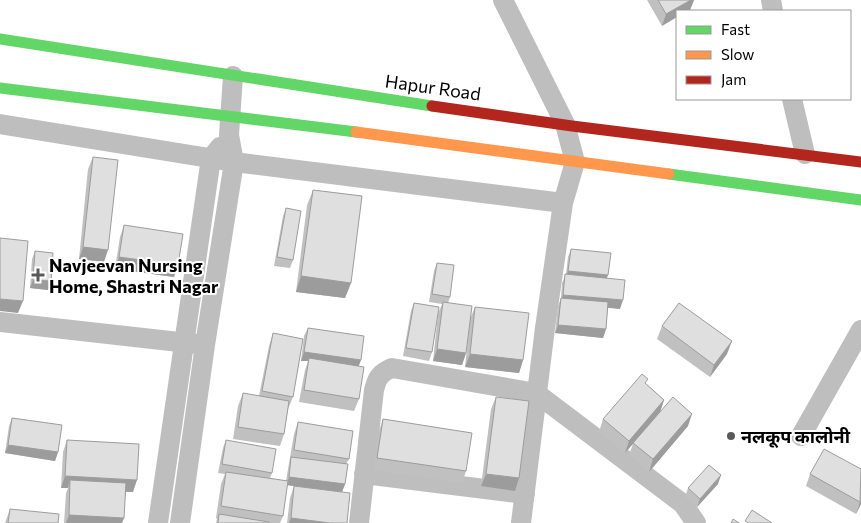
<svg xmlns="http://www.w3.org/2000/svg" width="861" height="523" viewBox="0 0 861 523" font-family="Commissioner,'Noto Sans Devanagari',sans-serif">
<rect width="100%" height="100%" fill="#fff"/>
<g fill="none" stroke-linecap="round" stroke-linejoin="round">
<path stroke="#bebebe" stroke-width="20" d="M503 0 565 124 575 162 563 203 545 328 521 523
M771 0 773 11
M792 99 805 154
M0 124 234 162 563 203
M0 322 197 344
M801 436 861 330
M364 474 525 494
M158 523 211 158 220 147
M180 523 205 345 234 162 229 135 233 76
M359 523 374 390C377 378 380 373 392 368L536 393 683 504 696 523"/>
<path stroke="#63d668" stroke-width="11" d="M0 39 432 106
M0 88 356 132
M669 174 861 200"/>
<path stroke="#ff974d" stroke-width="11" d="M356 132 669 174"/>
<path stroke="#b3261e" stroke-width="11" d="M432 106 572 126 861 162"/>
</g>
<path fill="#c0c0c0" d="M647 0H694L690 10 688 11H677L662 26Z
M93 157 104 262 79 259 88 169Z
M313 190 351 283 345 298 296 292 307 205Z
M286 208 293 260 290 268 274 266 283 216Z
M124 225 174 277 115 269 120 237Z
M571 249 607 278 620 309 608 307 606 329 603 338 555 333 558 306 561 298 562 283 566 274 568 257Z
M35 251 51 281 48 290 30 288 32 259Z
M437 263 450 297 448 303 466 353 462 365 433 361 438 314 442 304 429 302 434 271Z
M414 303 432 352 429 361 403 356 411 311Z
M475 307 523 360 519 373 465 367 470 319Z
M662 326 727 354 710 377 657 339Z
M308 328 361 360 358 366 359 399 354 411 299 402 305 370 308 361H301L304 336Z
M273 333 293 397 288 409 284 434 280 446 233 439 238 406 243 393 259 396 269 346Z
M646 384 664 400 660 412 688 426 649 472 629 455 633 444 625 453 599 432 603 419Z
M496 397 519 478 515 491 481 486 491 409Z
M12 418 58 452 55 461 5 453 9 426Z
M383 419 466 471 462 483 373 470 379 431Z
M298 422 349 459 346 464 345 484 342 492 347 523H287L290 498 294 486 287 485 283 516 280 523H216L217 519 216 518 221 484 225 474 218 473 223 448 226 440 272 473 270 478 286 481 294 434Z
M67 440 133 492H126L122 523H64L66 493 68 488H61L63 452Z
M861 469V504L856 514 806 486 810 474Z
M718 484 697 507 685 497 688 488Z
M10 509 58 523H5Z"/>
<path fill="#9c9c9c" d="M691 0H694L690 10 688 11H677V17L662 26 666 14Z
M83 247 108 250 104 262 79 259Z
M119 257 178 265 174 277 115 269Z
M568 271 608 275 605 283 565 279Z
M301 276 351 283 345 298 296 292Z
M33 280 51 281 48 290 30 288Z
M563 295 623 300 620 309 560 303Z
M0 299 23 301 18 313 0 311Z
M558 325 606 329 603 338 555 333Z
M732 341 727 354 710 377 714 365Z
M437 349 466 353 462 365 433 361Z
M304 352 361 360 358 368 309 358 308 361H301Z
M470 354 523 360 519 373 465 367Z
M664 400 660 412 625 453 629 441Z
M692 414 688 426 649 472 653 459Z
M8 445 58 452 55 461 5 453Z
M486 474 519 478 515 491 481 486Z
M721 475 718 484 697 507 700 499Z
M65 476 137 480 133 492 70 489V480L68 488H61Z
M289 477 345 484 342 492 286 485Z
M861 500V504L856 514 860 502Z
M69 515 124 518 122 523H66Z
M291 518 330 523H289Z"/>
<path fill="#dfdfdf" stroke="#9c9c9c" d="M658 0H691L666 14Z
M93 157 118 160 108 250 83 247Z
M313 190 362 196 351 283 301 276Z
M286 208 301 211 293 260 277 257Z
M124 225 183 234 178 265 119 257Z
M0 238 28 241 23 301 0 299Z
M571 249 611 253 608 275 568 271Z
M35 251 53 253 51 281 33 280Z
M437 263 454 265 450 297 432 294Z
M565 274 625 280 623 300 563 295Z
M561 298 608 302 606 329 558 325Z
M443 302 472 306 466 353 437 349Z
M414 303 439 307 432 352 406 348Z
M679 303 732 341 714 365 662 326Z
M475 307 529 313 523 360 470 354Z
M308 328 364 336 361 360 304 352Z
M273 333 303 339 293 397 262 391Z
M309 358 364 367 359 399 304 390Z
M642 374 648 379 645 383 664 400 629 441 603 419Z
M243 393 289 401 284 434 238 427Z
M496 397 529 401 519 478 486 474Z
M673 397 692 414 653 459 633 443Z
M12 418 62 425 58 452 8 445Z
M383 419 472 433 466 471 377 458Z
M298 422 353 431 349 459 294 450Z
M67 440 139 444 137 480 65 476Z
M226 440 276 449 272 473 222 464Z
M824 449 861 469 860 502 810 474Z
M291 457 348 464 345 484 289 477Z
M709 465 721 475 700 499 688 488Z
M226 472 288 481 283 516 221 506Z
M70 480 126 483 124 518 69 515Z
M294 486 350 493 347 523H330L291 518Z
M10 509 59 514 58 523H8Z
M752 510 772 523H748L745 521Z
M219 514 269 522V523H218Z
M733 519 739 523H731Z"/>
<g fill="#595959" stroke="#fff" stroke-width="2">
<path d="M35.5 267.5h5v5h5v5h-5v5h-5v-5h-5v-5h5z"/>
<circle cx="731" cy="436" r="5"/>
</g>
<g text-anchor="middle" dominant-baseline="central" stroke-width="4" stroke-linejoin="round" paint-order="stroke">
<g font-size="18" fill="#000" stroke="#fff">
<text transform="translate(433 87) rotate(8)">Hapur Road</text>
</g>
<g font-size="18" font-weight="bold" fill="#000" stroke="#fff" text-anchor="start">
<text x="49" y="265">Navjeevan Nursing<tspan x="49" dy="21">Home, Shastri Nagar</tspan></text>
<text x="741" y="436">नलकूप कालोनी</text>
</g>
</g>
<rect x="676" y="10" width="175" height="90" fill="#ffffff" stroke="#999999"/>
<rect x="686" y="26" width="25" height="8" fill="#63d668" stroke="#999999"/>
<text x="721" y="35" font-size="15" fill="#000000">Fast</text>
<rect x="686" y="51" width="25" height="8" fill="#ff974d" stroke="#999999"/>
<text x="721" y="60" font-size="15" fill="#000000">Slow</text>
<rect x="686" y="76" width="25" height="8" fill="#b3261e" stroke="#999999"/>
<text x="721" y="85" font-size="15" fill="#000000">Jam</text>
</svg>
